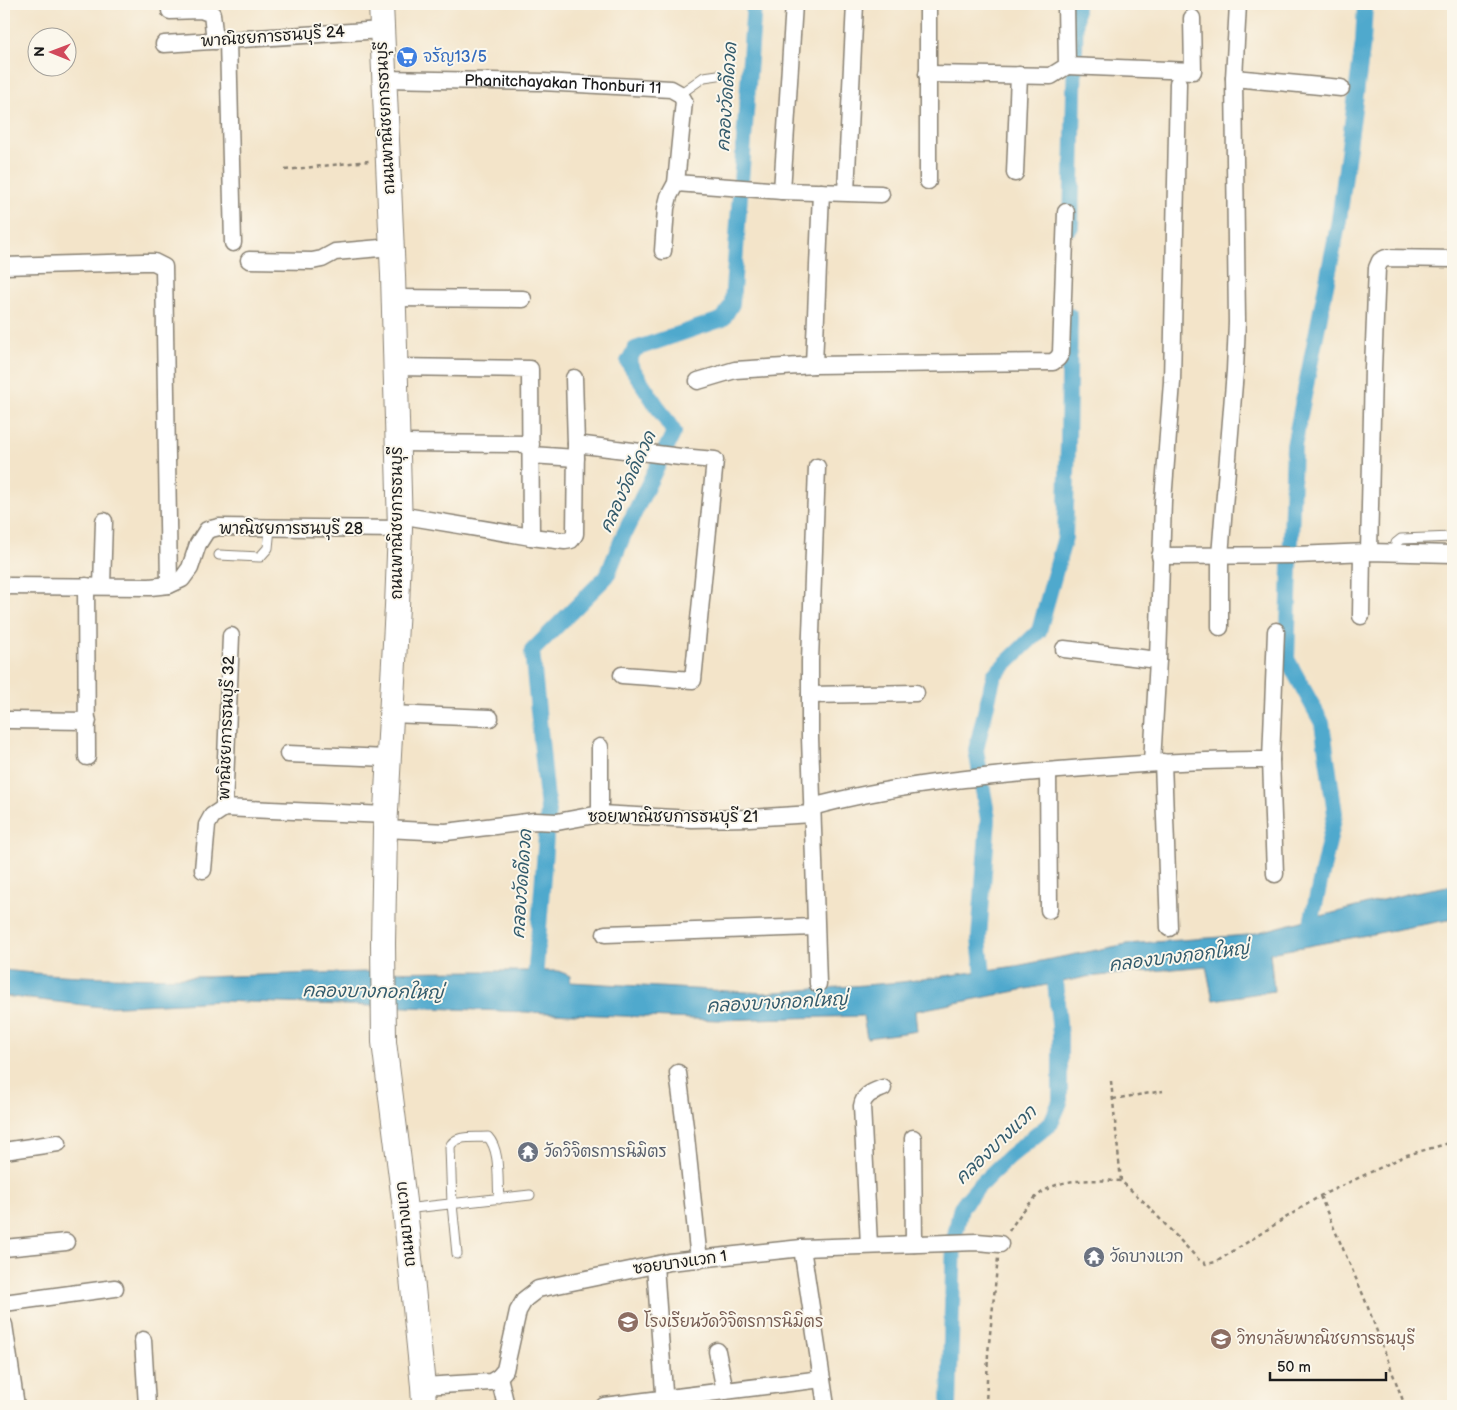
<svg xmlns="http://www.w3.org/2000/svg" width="1457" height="1410" viewBox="0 0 1457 1410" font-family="'Balsamiq Sans','Playpen Sans Thai',sans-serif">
<rect width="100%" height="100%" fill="#fbf7ec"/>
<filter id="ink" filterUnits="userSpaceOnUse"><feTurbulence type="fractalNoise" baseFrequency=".02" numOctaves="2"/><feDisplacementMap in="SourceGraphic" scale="10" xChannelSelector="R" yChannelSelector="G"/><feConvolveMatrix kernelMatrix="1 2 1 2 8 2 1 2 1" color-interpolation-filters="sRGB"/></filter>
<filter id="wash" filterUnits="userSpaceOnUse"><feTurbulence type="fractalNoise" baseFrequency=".0096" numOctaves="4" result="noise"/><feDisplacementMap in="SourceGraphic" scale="20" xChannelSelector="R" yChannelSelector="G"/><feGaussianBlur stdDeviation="1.12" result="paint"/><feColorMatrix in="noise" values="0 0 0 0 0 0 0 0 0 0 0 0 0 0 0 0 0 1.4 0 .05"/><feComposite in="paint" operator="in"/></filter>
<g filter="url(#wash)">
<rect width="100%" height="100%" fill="#f3e4c9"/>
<path fill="#4fa9cd" stroke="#366274" d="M1453 885V919L1270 953 1274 991 1213 1000 1206 966 1087 977 915 1011 917 1031 867 1038 863 1016 718 1020 406 1007 219 1001 101 1007 4 996V970C107 982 210 977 314 973 396 971 477 971 559 971L570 976V982L764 993 902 982 1016 966 1127 944 1248 935 1410 893Z"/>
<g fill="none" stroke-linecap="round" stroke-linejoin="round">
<path stroke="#4fa9cd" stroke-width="16" d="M1071 227 1076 4
M1308 937 1335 814 1322 723 1287 659 1294 446 1339 220 1363 42 1365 4
M984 984 979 938 988 819 976 750 994 675 1039 631 1065 537 1068 443 1070 316
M534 993 548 810 532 651 607 576 624 534 674 432 628 362 635 349 723 319 732 304 754 4
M949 1406 954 1240 961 1207 979 1186 1009 1157 1051 1123 1060 1102V1034L1054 971"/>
</g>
</g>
<g filter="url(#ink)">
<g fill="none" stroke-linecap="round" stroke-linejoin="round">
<g stroke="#888072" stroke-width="11">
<path id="service" d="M680 94 704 77 718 75
M1395 553 1396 543 1401 539 1453 537
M219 555 260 557 268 548 270 528
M405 1209 530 1195
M457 1254 452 1204 450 1147C454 1134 476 1138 488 1137 501 1151 497 1180 499 1199"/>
</g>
<g stroke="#888072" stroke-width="19">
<g id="minor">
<path d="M928 4V181"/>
<path d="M170 11 201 10 212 14 215 41"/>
<path d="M228 40 233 243"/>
<path d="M164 44 382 30"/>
<path d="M1067 66 1193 71 1192 18"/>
<path d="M927 74 1051 76 1067 66 1066 4"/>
<path d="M1234 78 1341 88"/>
<path id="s1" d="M384 79 542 82 671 89 680 94 684 101 676 183 669 196 666 208 663 251"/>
<path d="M1015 173 1019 75"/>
<path d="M676 183 782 191 881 194"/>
<path d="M782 191 794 4"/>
<path d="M846 192 855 4"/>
<path d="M249 260 312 261 322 259 335 252 392 247"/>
<path d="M4 266 143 262H154L164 267 169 585"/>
<path d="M394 298 523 299"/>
<path d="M814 365 821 192"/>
<path d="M395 367 530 369 531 537"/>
<path d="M698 381 735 370 814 365 1053 362 1058 358 1061 353 1066 212"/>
<path d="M397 443 531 444"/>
<path d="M576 444 681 457 715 460 693 680 622 675"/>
<path d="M531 455 576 458"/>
<path d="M817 467 810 661V737L818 984"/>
<path d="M399 515 531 537 565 541 571 540 575 534 576 444 574 378"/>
<path d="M1369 552 1373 369 1377 268 1380 261 1386 258 1453 259"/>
<path d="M1160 556 1295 555 1369 552 1453 554"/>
<path d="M4 586 150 587 169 585 182 579 190 568 198 544 207 530 219 527 400 529"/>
<path d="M86 586 87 757"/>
<path d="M102 586 104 521"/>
<path d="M1361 616 1362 553"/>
<path d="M1220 627V556L1235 371 1237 322 1234 78 1238 4"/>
<path d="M231 636 224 808 386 815"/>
<path d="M1064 649 1158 660"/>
<path d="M810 695 916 693"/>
<path d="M391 714 490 718"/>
<path d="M9 720 88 721"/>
<path d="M600 747V814"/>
<path d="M288 754 388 758"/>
<path d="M1152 762 1158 660 1163 501 1172 382 1178 83"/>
<path d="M1163 762 1169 928"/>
<path d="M1048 771 1049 910"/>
<path d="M812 807C893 785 976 777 1059 770 1130 764 1200 759 1271 760"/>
<path d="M385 829 446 832 535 821 557 822 600 814 692 819 749 818 812 814"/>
<path d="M203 870 207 825 212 816 224 808"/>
<path d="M1275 874 1271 760 1276 631"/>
<path d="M605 934 815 927"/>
<path d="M678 1073 685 1127 699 1260"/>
<path d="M913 1138 914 1244"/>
<path d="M4 1151 58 1143"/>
<path d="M869 1245 862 1106C864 1094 873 1092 883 1088"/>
<path d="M4 1248 66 1242"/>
<path d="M802 1248 826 1406"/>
<path d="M655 1265 665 1406"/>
<path d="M4 1303 115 1288"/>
<path d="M4 1325 16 1406"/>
<path d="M143 1340 147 1406"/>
<path d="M717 1351 725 1391"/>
<path d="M499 1377 506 1406"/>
<path d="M423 1386 491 1382 499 1377 505 1370 518 1311 525 1299 538 1289 669 1262 802 1248 977 1242 1000 1244"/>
<path d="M604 1406 822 1379"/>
</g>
</g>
<g stroke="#888072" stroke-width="26">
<path id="secondary" d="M381 4 393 275 400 529 397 606 385 829 383 943 384 1042 405 1209 423 1386 424 1406"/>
</g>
<path stroke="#888072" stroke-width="2.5" stroke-dasharray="4 4" stroke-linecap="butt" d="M285 170 369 161
M1111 1081 1121 1181
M1113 1099 1163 1091
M1320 1196 1364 1297 1405 1406
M1009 1231C1043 1178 1061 1179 1121 1181L1144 1202 1198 1259 1206 1264 1216 1262 1320 1196 1407 1155 1453 1142
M986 1406 988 1353 998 1258"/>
<use href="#service" stroke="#fff" stroke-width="9"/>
<use href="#minor" stroke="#fff" stroke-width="16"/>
<use href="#secondary" stroke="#fff" stroke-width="24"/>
</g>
</g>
<defs>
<g id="supermarket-disc" transform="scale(1.125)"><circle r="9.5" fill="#3f7fe0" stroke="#fbf7ec"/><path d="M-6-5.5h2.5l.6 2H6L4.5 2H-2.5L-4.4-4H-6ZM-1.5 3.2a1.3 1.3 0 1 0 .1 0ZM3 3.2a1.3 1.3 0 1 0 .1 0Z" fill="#fff"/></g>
<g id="temple-disc" transform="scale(1.125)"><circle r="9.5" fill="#6b7280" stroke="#fbf7ec"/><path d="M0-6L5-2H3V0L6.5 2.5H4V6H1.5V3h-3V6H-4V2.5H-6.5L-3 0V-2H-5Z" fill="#fff"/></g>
<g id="school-disc" transform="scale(1.125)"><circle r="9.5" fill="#8d6e63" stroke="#fbf7ec"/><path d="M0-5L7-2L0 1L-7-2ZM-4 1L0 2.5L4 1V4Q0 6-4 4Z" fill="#fff"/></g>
<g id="university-disc" transform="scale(1.125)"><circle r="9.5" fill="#8d6e63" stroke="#fbf7ec"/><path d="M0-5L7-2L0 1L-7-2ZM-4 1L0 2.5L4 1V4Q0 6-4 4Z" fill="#fff"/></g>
</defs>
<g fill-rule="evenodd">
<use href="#supermarket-disc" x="407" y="57"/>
<use href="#temple-disc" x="528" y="1152"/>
<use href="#temple-disc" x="1094" y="1257"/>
<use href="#school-disc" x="628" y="1322"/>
<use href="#university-disc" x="1221" y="1339"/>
</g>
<g text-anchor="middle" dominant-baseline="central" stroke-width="4" stroke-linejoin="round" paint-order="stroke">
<g font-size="16" fill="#1c1c1c" stroke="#fbf7ec">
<text transform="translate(273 37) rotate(-4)">พาณิชยการธนบุรี 24</text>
<text stroke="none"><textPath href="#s1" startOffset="179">Phanitchayakan Thonburi 11</textPath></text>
<text transform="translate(386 118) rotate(-93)">ถนนพาณิชยการธนบุรี</text>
<text transform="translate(397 523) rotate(-90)">ถนนพาณิชยการธนบุรี</text>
<text x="291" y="529">พาณิชยการธนบุรี 28</text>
<text transform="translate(227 728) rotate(-88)">พาณิชยการธนบุรี 32</text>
<text x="673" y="817">ซอยพาณิชยการธนบุรี 21</text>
<text transform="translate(406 1224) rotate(-96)">ถนนบางแวก</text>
<text transform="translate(680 1263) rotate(-8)">ซอยบางแวก 1</text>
</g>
<g font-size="16" fill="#366cbe" stroke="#fbf7ec" text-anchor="start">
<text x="423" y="57">จรัญ13/5</text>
</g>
<g font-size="16" fill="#5b616d" stroke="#fbf7ec" text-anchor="start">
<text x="544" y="1152">วัดวิจิตรการนิมิตร</text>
<text x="1110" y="1257">วัดบางแวก</text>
</g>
<g font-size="16" fill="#785e54" stroke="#fbf7ec" text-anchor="start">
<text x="644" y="1322">โรงเรียนวัดวิจิตรการนิมิตร</text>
<text x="1237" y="1339">วิทยาลัยพาณิชยการธนบุรี</text>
</g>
<g font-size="18" font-style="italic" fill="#335b6c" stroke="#fbf7ec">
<text transform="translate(727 97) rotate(-86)">คลองวัดดีดวด</text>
<text transform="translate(628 482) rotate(-65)">คลองวัดดีดวด</text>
<text transform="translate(522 884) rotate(-86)">คลองวัดดีดวด</text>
<text transform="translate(1179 957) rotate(-7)">คลองบางกอกใหญ่</text>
<text transform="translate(373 992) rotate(1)">คลองบางกอกใหญ่</text>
<text transform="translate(777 1003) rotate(-3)">คลองบางกอกใหญ่</text>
<text transform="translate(996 1145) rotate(-44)">คลองบางแวก</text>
</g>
</g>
<rect width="1457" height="1410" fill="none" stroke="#fbf7ec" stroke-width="20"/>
<g transform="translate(52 52) rotate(271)"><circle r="24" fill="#fbf7ec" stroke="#a29f99"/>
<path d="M0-4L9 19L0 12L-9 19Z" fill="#d1495b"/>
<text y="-8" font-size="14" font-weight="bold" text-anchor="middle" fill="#1c1c1c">N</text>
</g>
<path d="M1270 1372v8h116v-8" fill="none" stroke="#1c1c1c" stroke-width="2.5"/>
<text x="1277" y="1372" font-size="15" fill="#1c1c1c" stroke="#fbf7ec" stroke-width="4" paint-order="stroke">50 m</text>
</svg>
